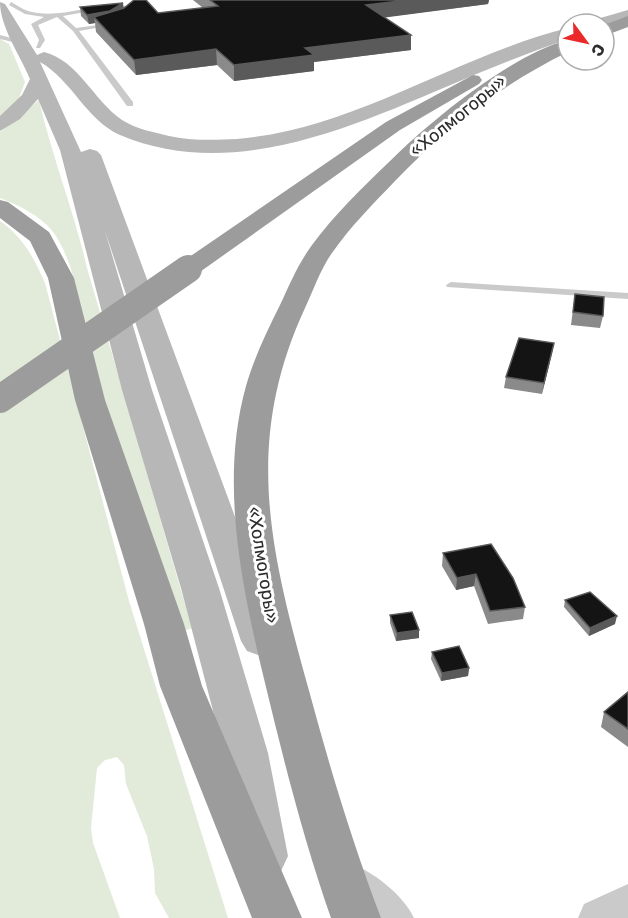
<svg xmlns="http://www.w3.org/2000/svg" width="628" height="918" viewBox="0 0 628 918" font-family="Rubik,sans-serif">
<rect width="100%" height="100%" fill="#fff"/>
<path fill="#e2ebd9" d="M0 39 9 44 25 82 18 101 0 119Z
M39 100C52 157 74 211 87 268L192 628 184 631C154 544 120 459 93 372 79 326 82 278 56 236 44 217 20 206 0 198V132Z
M0 221C23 237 34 258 45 283L129 601 228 918H169L155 893 154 869 147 836 126 784 124 765 117 757 105 760 97 768 91 828 93 843 120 918H0Z"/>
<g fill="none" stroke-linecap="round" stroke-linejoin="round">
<path fill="#cacaca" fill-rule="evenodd" d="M11 2C17 5 22 9 28 11 61 21 97 0 132 7L130 10H96L63 16 76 28 113 23V25L79 31 133 102V106H127L73 31 57 17 38 25 45 40 40 48H36L39 40 31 24 44 17 25 14 9 5Z
M0 35 23 41 24 42 21 44 0 39Z
M451 282 628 293V299L447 287 446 285Z"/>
<path fill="#cacaca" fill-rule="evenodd" d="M348 862C372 871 403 894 414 918H363L334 893 328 880 334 867Z
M628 884V918H578L584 904Z"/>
<path fill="#b7b7b7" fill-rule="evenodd" d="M0 2 5 4 37 55 44 52C79 61 93 100 122 120 136 129 153 132 169 136 190 141 215 140 237 139 355 129 455 56 568 28V39C537 50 505 62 474 75 366 120 238 185 120 135 86 120 72 80 40 62L81 152 90 149 97 151 101 155 281 641 275 651 261 656 247 651 241 641 105 231 152 390 219 588 268 753 288 856 281 871 264 877 247 871 240 856 224 753 181 588 122 390 60 150 38 99 20 119 0 131V116L22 95 30 79C20 55 0 27 0 2Z
M628 10V20L604 27V24H588L590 21Z"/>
<path fill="#9c9c9c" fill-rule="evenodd" d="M628 16V27L604 36V25Z
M568 40V52C502 84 446 128 395 181 373 204 350 227 332 253 320 270 314 289 305 308 243 442 270 550 308 687 329 765 352 842 381 918H331C304 841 284 762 265 683 242 588 219 483 246 386 254 358 267 331 280 305 290 284 298 264 312 245 334 215 362 188 389 162 430 121 512 54 568 40Z
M473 75 479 76 482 80 479 84 400 130 197 274 188 277 179 274 175 269 179 264 386 122Z
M0 200 8 202 49 232 74 278 105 400 184 624 202 686 302 918H252L160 686 144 624 75 400 48 278 30 241 0 218Z"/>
<path stroke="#9c9c9c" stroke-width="28" d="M0 399 188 269"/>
</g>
<path fill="#8a8a8a" d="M193 0H489L488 4 385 17 411 50 314 62V71L234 81 217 65 136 75 96 32 95 23 89 24 81 16 80 7 123 9 158 13 203 8Z
M575 294 603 316 600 328 571 325Z
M554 343 552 353 542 394 504 388 506 377Z
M443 553 525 607 523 619 488 624 474 586 456 590 442 566Z
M565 600 615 624 589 636 564 607Z
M390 615 419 630V638L396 641 390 623Z
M432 652 469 668 468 676 441 681 431 659Z
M628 692V747L601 727 604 712Z"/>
<path fill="#5a5a5a" d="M408 0H489L488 4 366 20V5Z
M123 3 124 12 94 17 95 23 89 24 87 15Z
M411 35V50L314 62V71L234 81V65L305 48Z
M216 49 217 65 136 75 134 60Z
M554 343 552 353 542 394 544 383Z
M476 574 474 586 456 590 457 578Z
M617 616 615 624 589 636 590 628Z
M419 630V638L396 641 397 633Z
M469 668 468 676 441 681 442 673Z"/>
<path fill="#141414" stroke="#5a5a5a" stroke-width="1.5" d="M134 0H146L158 13 218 6 210 0H408L366 5 411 35 305 48 314 55 234 65 216 49 134 60 94 17 124 8Z
M123 3 110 11 87 15 80 7Z
M575 294 604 297 603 316 573 312Z
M519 338 554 343 544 383 506 377Z
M491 544 513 578 525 607 490 611 476 574 457 578 443 553Z
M590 592 617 616 590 628 565 600Z
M412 612 419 630 397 633 390 615Z
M459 646 469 668 442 673 432 652Z
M628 692V729L604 712Z"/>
<g text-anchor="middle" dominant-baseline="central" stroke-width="6" stroke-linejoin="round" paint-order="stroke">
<g font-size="18" fill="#2d2d2d" stroke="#fff">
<text transform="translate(458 116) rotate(-39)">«Холмогоры»</text>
<text transform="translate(263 565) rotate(81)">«Холмогоры»</text>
</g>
</g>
<g transform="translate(586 42) rotate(123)"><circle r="28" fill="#ffffff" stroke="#ababab" stroke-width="1.5"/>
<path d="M0-4.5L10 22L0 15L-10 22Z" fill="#eb2928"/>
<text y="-9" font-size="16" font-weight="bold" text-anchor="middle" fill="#2d2d2d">С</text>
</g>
</svg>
